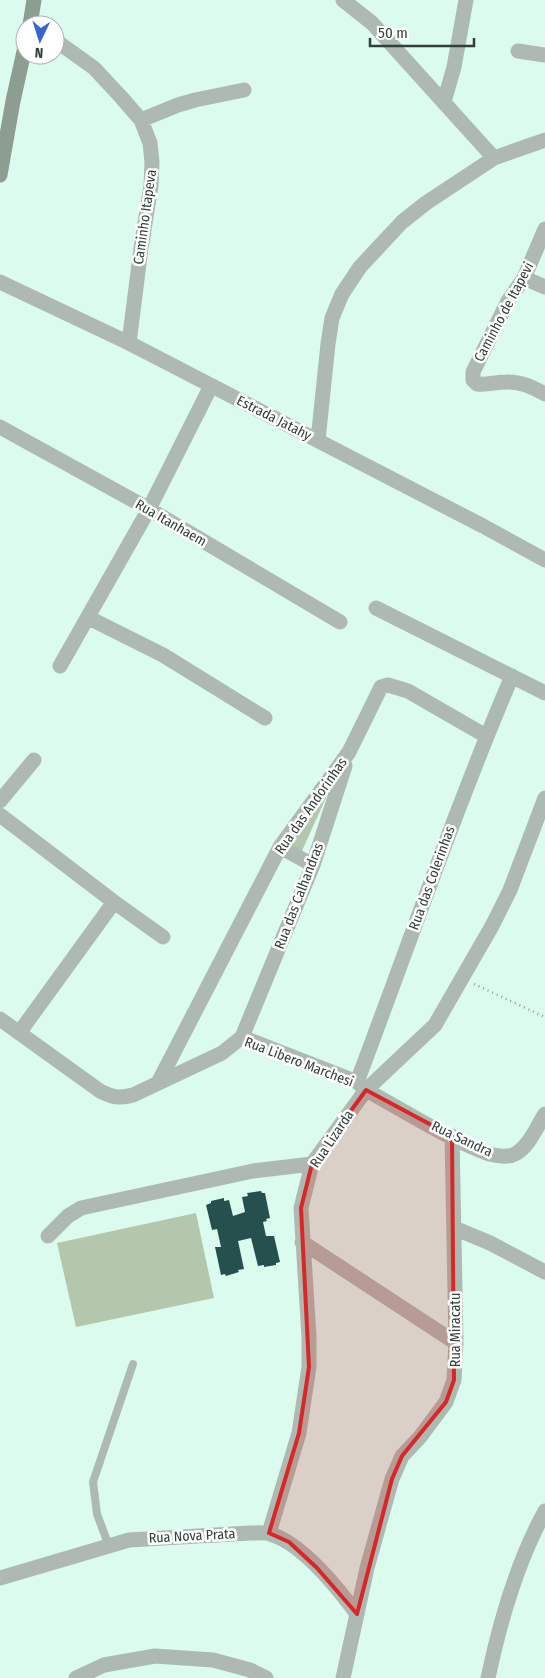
<svg xmlns="http://www.w3.org/2000/svg" width="545" height="1678" viewBox="0 0 545 1678" font-family="'Fira Sans Condensed',sans-serif">
<rect width="100%" height="100%" fill="#dbfbef"/>
<path fill="#b4c6ab" d="M344 758 301 853 288 847Z
M196 1213 214 1298 76 1327 57 1243Z"/>
<path fill="#26504d" d="M261 1191 262 1193H265L270 1218 266 1219 267 1221 263 1222 266 1236H274L280 1262 276 1263V1265L264 1267V1265L258 1266 251 1238 238 1241 244 1269 238 1270 239 1272 226 1276 225 1274 221 1275 215 1247H221L217 1229 212 1230 206 1205 211 1203V1201L224 1198V1201L229 1200 233 1216 245 1212 242 1197 248 1196 247 1193Z"/>
<g fill="none" stroke-linecap="round" stroke-linejoin="round">
<path stroke="#8ca39a" stroke-width="2.5" stroke-dasharray="1 4" stroke-linecap="butt" d="M474 984 545 1017"/>
<path stroke="#aeb9b1" stroke-width="8" d="M109 1546 97 1514 93 1482 133 1364"/>
<path stroke="#aeb9b1" stroke-width="15" d="M343 0 372 23 494 158
M55 40 94 68 121 97 141 120 150 143 152 162 151 186 141 248 129 343
M518 51 545 55
M444 102 454 67 466 0
M141 120 178 105 195 100 244 90
M545 229 524 278 508 301 473 372V380L477 384C489 385 495 382 506 382 520 381 532 387 545 394
M524 278 545 287
M0 427 149 509 340 622
M318 440 328 344 332 318 342 294 360 267 402 222 426 203 494 158 545 140
M376 608 545 693
M89 618 163 655 265 718
M60 666 149 509 211 386
M0 801 34 760
M0 815 114 902 163 937
M280 847 313 865
M0 1019 100 1091C112 1097 119 1099 133 1095L222 1053 242 1037
M19 1033 114 902
M242 1037 357 1082 366 1090C406 1112 446 1138 489 1154 497 1156 508 1158 515 1154 529 1147 537 1126 545 1114
M242 1037 313 865 345 766
M357 1082C408 947 455 810 512 676
M158 1083 280 847 349 752 381 687 388 685 408 691 486 736
M454 1228 490 1243 545 1272
M48 1236 68 1216 81 1208 253 1171 312 1164
M302 1242 456 1343
M269 1533 299 1433 309 1367V1337L301 1208 312 1164 366 1090 435 1025 492 926 510 890 545 798
M0 1578 129 1540 250 1533C256 1533 264 1532 270 1534 302 1543 337 1587 357 1614
M76 1678 104 1665 155 1656 213 1660 250 1670 266 1678
M343 1678 367 1568 392 1479 402 1456 420 1437 446 1402 454 1380 456 1343 452 1136
M488 1678C500 1621 517 1562 545 1511"/>
<path stroke="#aeb9b1" stroke-width="15" d="M0 282 129 343 483 526 545 560"/>
<path stroke="#8d9d91" stroke-width="15" d="M30 25 34 0
M0 175 13 101 25 47"/>
</g>
<path fill="#d62828" fill-opacity="0.2" stroke="#d62828" stroke-width="4" stroke-linejoin="round" d="M366 1090 452 1136 454 1380 446 1402 402 1456 392 1479 357 1614 317 1568 289 1542 269 1533 299 1433 309 1367 301 1208 312 1164Z"/>
<g text-anchor="middle" dominant-baseline="central" stroke-width="5" stroke-linejoin="round" paint-order="stroke">
<g font-size="14" fill="#313e39" stroke="#fff">
<text transform="translate(145 217) rotate(-82)">Caminho Itapeva</text>
<text transform="translate(504 312) rotate(-62)">Caminho de Itapevi</text>
<text transform="translate(274 418) rotate(27)">Estrada Jatahy</text>
<text transform="translate(171 523) rotate(30)">Rua Itanhaem</text>
<text transform="translate(311 806) rotate(-55)">Rua das Andorinhas</text>
<text transform="translate(432 878) rotate(-70)">Rua das Colerinhas</text>
<text transform="translate(299 896) rotate(-69)">Rua das Calhandras</text>
<text transform="translate(299 1062) rotate(21)">Rua Libero Marchesi</text>
<text transform="translate(332 1139) rotate(-56)">Rua Lizarda</text>
<text transform="translate(462 1139) rotate(25)">Rua Sandra</text>
<text transform="translate(455 1330) rotate(-90)">Rua Miracatu</text>
<text transform="translate(192 1536) rotate(-3)">Rua Nova Prata</text>
</g>
</g>
<g transform="translate(40 40) rotate(184)"><circle r="24" fill="#ffffff" stroke="#adb2b0"/>
<path d="M0-4L9 19L0 12L-9 19Z" fill="#3764d4"/>
<text y="-8" font-size="14" font-weight="bold" text-anchor="middle" fill="#313e39">N</text>
</g>
<path d="M370 38v8h104v-8" fill="none" stroke="#313e39" stroke-width="2.5"/>
<text x="378" y="38" font-size="15" fill="#313e39" stroke="#ffffff" stroke-width="4" paint-order="stroke">50 m</text>
</svg>
